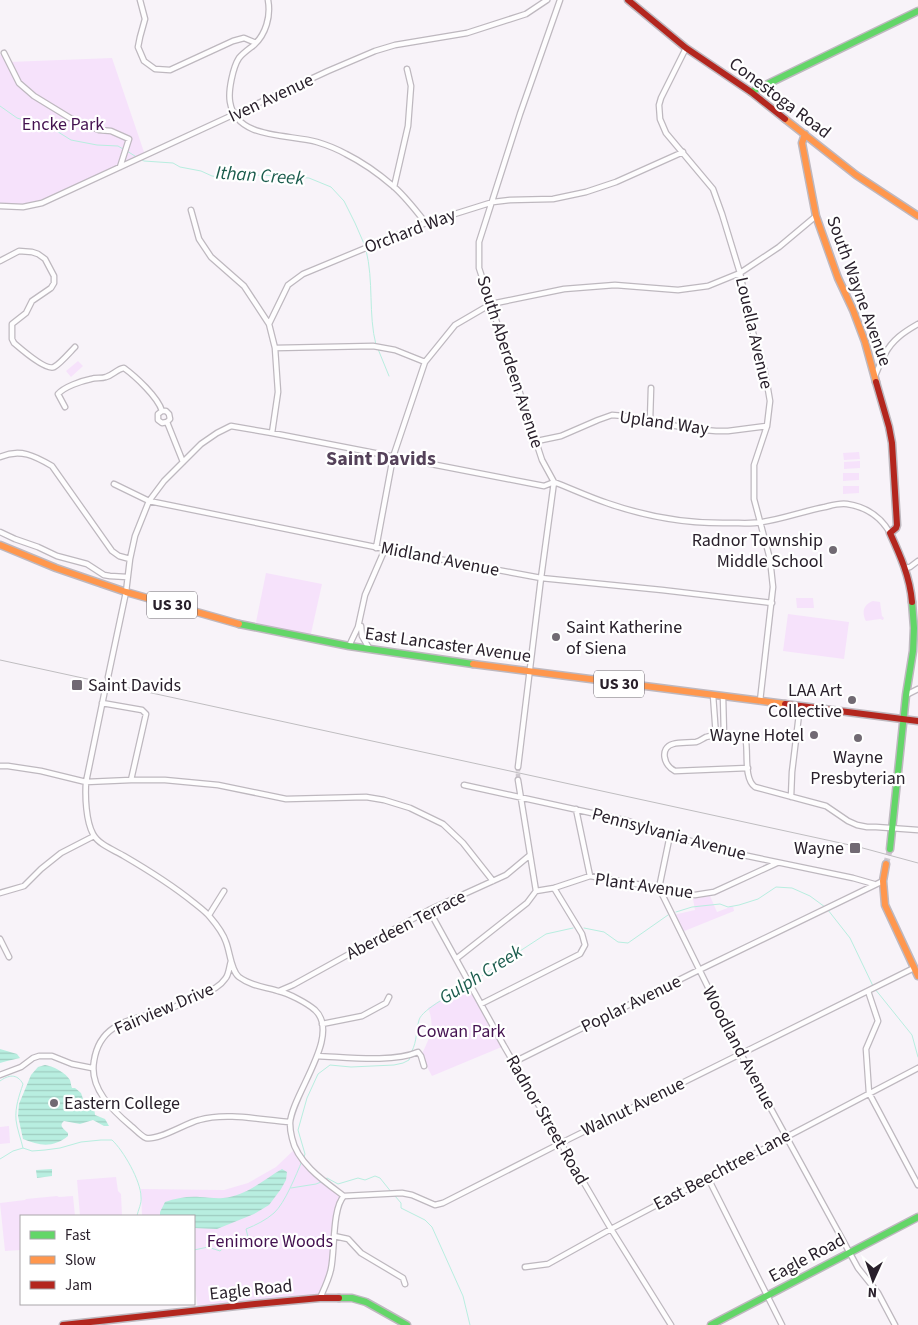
<svg xmlns="http://www.w3.org/2000/svg" width="918" height="1325" viewBox="0 0 918 1325" font-family="'Source Sans 3',sans-serif">
<defs>
<pattern id="water-rules" width="6" height="5" patternUnits="userSpaceOnUse" patternTransform="scale(1.25)"><rect width="6" height="5" fill="#b8eee0"/><path d="M0 2.5h6" fill="none" stroke="#9eccc0"/></pattern>
</defs>
<rect width="100%" height="100%" fill="#f8f3f9"/>
<path fill="#f6e2fb" d="M4 53 9 62 112 58 145 155 42 203 23 207 0 206V55Z
M78 361 83 366 71 377 66 371Z
M859 452 860 459 844 460 843 453Z
M860 461V468L844 469V462Z
M843 473H859V480L843 481Z
M843 486H859V493L843 494Z
M266 573 322 584 310 638 257 628 256 622Z
M796 598H813L814 608H797Z
M873 601 880 602 882 616 884 618 883 620 880 619 866 621C861 612 864 604 873 601Z
M788 614 849 622 844 659 783 651Z
M710 896 717 912 733 906 734 911 682 932 673 915 695 910 693 899Z
M470 983 504 1046 432 1076 421 1056C429 1039 436 1027 428 1008Z
M9 1126 10 1143 0 1144V1127Z
M296 1148 317 1176 344 1196 336 1217 331 1268 320 1298 198 1310 194 1278V1216H142L141 1189 224 1190 248 1183 276 1167Z
M116 1177 118 1191 121 1194 122 1216H80L77 1180Z
M57 1196 59 1197 73 1196 75 1216H21V1250L5 1251 0 1203 25 1200 26 1199Z"/>
<path fill="url(#water-rules)" d="M0 1049 17 1054 20 1058 7 1061 0 1063Z
M45 1065C53 1066 66 1073 70 1080 71 1083 71 1086 72 1088H75L81 1093 84 1102 91 1103 94 1107 95 1115 105 1119 109 1126H104L93 1120 80 1124 64 1121C58 1126 64 1129 68 1133V1136C53 1148 40 1146 23 1139L18 1116 19 1104 31 1075 38 1067Z
M52 1169V1176L37 1178 36 1170Z
M282 1169 287 1172 286 1180 281 1189 269 1205 254 1214 217 1229 194 1228V1216H160V1212L165 1202C176 1198 188 1196 200 1197 208 1197 215 1199 223 1198 246 1196 263 1180 282 1169Z"/>
<g fill="none" stroke-linecap="round" stroke-linejoin="round">
<path stroke="#b8eee0" stroke-width="1" d="M0 106 17 118 55 130 71 140 97 145 118 146 123 149
M127 151 138 158
M142 160 144 161 173 163 180 167 201 171 212 176 226 178 261 175 309 178 331 187 344 201 355 223 365 246
M366 250C374 281 368 314 376 345
M378 349 389 376
M828 910 850 938 873 986
M676 912 692 907 720 904 728 907 739 905 758 899 776 887 792 888 810 896 825 907
M584 928 604 932 618 942 628 943 668 915
M471 983 546 934 573 928
M875 989 912 1035 918 1057
M412 1051C417 1041 416 1031 419 1020 422 1009 456 992 467 985
M0 1081C8 1075 17 1073 23 1084 19 1096 15 1107 16 1120 17 1129 21 1139 23 1148
M304 1157 305 1154 298 1130 307 1098 318 1074 330 1065 351 1067 394 1065 403 1063 409 1060 410 1057
M0 1159 13 1151 23 1148 32 1151 45 1150 60 1148 81 1142 101 1140H112C123 1150 141 1181 141 1197 142 1203 138 1210 137 1216
M324 1180 327 1178 338 1184 358 1178 365 1180 375 1176 380 1178 392 1193
M291 1188 316 1184 321 1182
M395 1196 401 1203V1208L425 1220 432 1227 463 1296 470 1325
M194 1250 208 1247 220 1251 233 1239 248 1237 246 1229C256 1225 266 1220 274 1213 285 1203 296 1175 302 1161"/>
<path stroke="#cfc9d0" stroke-width="4.5" stroke-dasharray="4.5 2" stroke-linecap="butt" d="M105 690 108 677
M518 767V780"/>
<path stroke="#cfc9d0" stroke-width="6" stroke-dasharray="6 3" stroke-linecap="butt" d="M886 864 890 849"/>
<g stroke="#beb8bf" stroke-width="7">
<path id="street" d="M140 0 145 19 140 37 138 47 144 61 155 69 170 70 233 41 244 38 256 43
M268 0C271 16 266 34 254 45 249 49 243 53 239 58 233 67 228 91 230 102 236 140 290 134 317 142 327 145 337 149 346 154 362 162 379 174 393 186 405 196 416 211 426 223
M686 48 661 98 659 105 660 119 666 133 713 189 722 214 740 273 751 326 765 372 770 401 767 426 754 465V499L770 559 773 587 760 701
M4 53 19 83 34 96 70 118 99 130 111 131 129 139 120 167
M394 187 408 126 411 86 407 69
M0 206 23 207 42 203 328 71 375 51 395 45 467 33 526 14 547 0
M191 210 199 239 211 257 244 286 269 324
M0 261 19 251 32 252 38 254 45 259 54 276V283L51 288 32 301 26 313 12 324V339L14 343C21 349 46 371 54 367 60 364 70 352 75 347
M275 348 373 346 395 350 425 362
M875 376C878 369 881 361 885 354 892 340 904 332 918 324
M65 407 58 394C64 387 81 381 91 379 96 377 101 379 106 377 113 375 117 369 124 368 135 376 158 397 162 411
M650 421 651 388
M167 422 162 423 158 420V414L162 411H166L169 414 170 419 167 422 183 462
M272 433 278 392 275 348 269 324 288 285 303 274 426 223 493 202 510 200 553 199 586 192 616 182 683 152
M537 441 561 436 598 420 612 415 624 416 692 429 716 431H728L767 426
M0 457C20 448 35 456 52 466L112 551 119 556 130 559
M114 484 149 501 385 549 541 578 662 590 772 603
M0 532 15 539 38 547 57 556 87 564 104 575 110 576 127 577
M376 548 393 457 425 362 455 325 491 304 564 289 615 285 678 290 708 286 740 273 779 247 816 216
M905 568 910 567 918 561
M361 626 362 636 369 648
M349 646 358 627 365 595 385 549
M108 677 126 592 130 559 135 536 149 501 164 481 201 444 217 433 231 426 272 433 544 486 554 482C572 489 589 497 607 503 647 517 689 524 731 523 741 523 752 524 762 522 783 519 804 511 825 507 833 505 839 503 847 504 866 507 881 517 890 533
M105 690 86 782C85 797 86 821 93 834 99 845 114 850 124 856 148 870 172 885 193 902 199 907 205 911 210 917 216 924 223 933 226 942 230 952 231 971 239 977 251 986 265 987 278 991 288 993 307 1003 315 1010 342 1035 292 1094 290 1123 290 1127 291 1134 292 1138 297 1163 325 1182 344 1196
M713 695 716 736
M906 695 918 689
M723 696 724 735
M102 703 142 710 146 714 131 780
M0 766H8L41 771 86 782 131 780H165L218 785 286 799 366 797 384 800 410 808 443 824 463 843 493 881
M518 767 541 578 554 482 542 460 479 268V242L520 114 560 0
M748 768 675 771C664 766 659 748 673 744 680 742 689 743 696 742 700 741 702 739 706 737 713 735 735 734 741 736 745 738 745 739 746 742 748 755 744 779 755 787L826 806 848 821 857 825 867 827H876L918 830
M464 785 628 821 719 850 853 878 874 884
M791 797 792 772 800 706
M576 809 590 876
M670 835 659 888 741 1054 858 1268 878 1293 895 1325
M536 891 554 888 590 876 659 888 686 894 695 895 714 892 777 863
M0 893 24 886 41 869 61 853 94 836
M429 910 504 1046 611 1229 671 1325
M209 915 224 891
M0 939 9 957
M456 959 527 903 536 891 518 780
M231 961C229 967 229 975 225 979 219 988 209 991 200 995 189 1000 177 1007 165 1010 134 1020 100 1021 94 1061 89 1088 112 1110 131 1126 136 1130 141 1136 146 1138 158 1141 186 1123 199 1120 226 1112 262 1120 290 1122
M279 991 293 985 429 910 506 875 530 855
M868 991 878 1021 866 1049 869 1093 918 1185
M481 1004 580 954 585 945 582 934 554 888
M322 1024 362 1016 386 1003 389 997
M317 1056C345 1057 393 1063 418 1052L421 1056 424 1066
M514 1062 699 970 883 881
M0 1075 21 1067 33 1058 39 1056H52L72 1064 92 1068
M708 1178 782 1325
M344 1196 402 1193 412 1195 435 1205 443 1203 561 1143 914 968
M334 1236 348 1239 361 1253 403 1278 405 1284
M525 1267 548 1264 611 1229 918 1068
M320 1298C324 1289 329 1279 331 1269 335 1251 332 1208 344 1196"/>
</g>
<g stroke="#beb8bf" stroke-width="9">
<path id="fast" d="M751 92 918 11
M239 624 349 646 473 664
M890 849 906 695 913 651 914 628 912 602
M339 1298H352L366 1302 407 1325
M711 1325 918 1217"/>
</g>
<g stroke="#beb8bf" stroke-width="9">
<path id="slow" d="M785 119 856 175 918 216
M805 134 802 143 816 216 838 278 853 310 865 342 876 382
M0 545 56 568 126 592 239 624
M473 664 785 704
M886 864 883 881 885 905 918 976"/>
</g>
<g stroke="#beb8bf" stroke-width="9">
<path id="jam" d="M628 0 686 48 751 92 785 119
M876 382 889 427 892 443 897 525 896 528 890 533C900 555 910 577 912 602
M785 704 918 721
M63 1325 255 1304 320 1298H339"/>
</g>
<use href="#street" stroke="#fefdfe" stroke-width="4.5"/>
<use href="#fast" stroke="#63d668" stroke-width="6"/>
<use href="#slow" stroke="#ff974d" stroke-width="6"/>
<use href="#jam" stroke="#b3261e" stroke-width="6"/>
<path stroke="#bfbdc0" stroke-width="1" d="M0 660 859 847 918 863"/>
</g>
<g fill="#716a73" stroke="#fff" stroke-width="2">
<circle cx="833" cy="550" r="5"/>
<circle cx="556" cy="637" r="5"/>
<rect x="71" y="679" width="12" height="12" rx="2.5"/>
<circle cx="852" cy="700" r="5"/>
<circle cx="814" cy="735" r="5"/>
<circle cx="858" cy="738" r="5"/>
<rect x="849" y="842" width="12" height="12" rx="2.5"/>
<circle cx="54" cy="1103" r="5"/>
</g>
<g text-anchor="middle" dominant-baseline="central" stroke-width="4.5" stroke-linejoin="round" paint-order="stroke">
<g fill="#fff" stroke="#69636b" stroke-width="1">
<rect x="147" y="591.5" width="50" height="27" rx="4"/>
<rect x="594" y="670.5" width="50" height="27" rx="4"/>
</g>
<g font-size="16" font-weight="bold" fill="#29202b">
<text x="172" y="605">US 30</text>
<text x="619" y="684">US 30</text>
</g>
<g font-size="18" fill="#29202b" stroke="#fff">
<text transform="translate(271 98) rotate(-25)">Iven Avenue</text>
<text transform="translate(780 98) rotate(37)">Conestoga Road</text>
<text transform="translate(410 231) rotate(-21)">Orchard Way</text>
<text transform="translate(859 291) rotate(70)">South Wayne Avenue</text>
<text transform="translate(754 333) rotate(77)">Louella Avenue</text>
<text transform="translate(510 362) rotate(72)">South Aberdeen Avenue</text>
<text transform="translate(664 423) rotate(8)">Upland Way</text>
<text transform="translate(440 559) rotate(11)">Midland Avenue</text>
<text transform="translate(448 645) rotate(8)">East Lancaster Avenue</text>
<text transform="translate(669 834) rotate(15)">Pennsylvania Avenue</text>
<text transform="translate(644 886) rotate(8)">Plant Avenue</text>
<text transform="translate(406 925) rotate(-27)">Aberdeen Terrace</text>
<text transform="translate(631 1004) rotate(-26)">Poplar Avenue</text>
<text transform="translate(164 1009) rotate(-23)">Fairview Drive</text>
<text transform="translate(739 1048) rotate(62)">Woodland Avenue</text>
<text transform="translate(633 1107) rotate(-26)">Walnut Avenue</text>
<text transform="translate(547 1120) rotate(60)">Radnor Street Road</text>
<text transform="translate(722 1170) rotate(-28)">East Beechtree Lane</text>
<text transform="translate(807 1258) rotate(-28)">Eagle Road</text>
<text transform="translate(251 1290) rotate(-6)">Eagle Road</text>
</g>
<g font-size="18" fill="#441250" stroke="#fff">
<text x="63" y="124">Encke Park</text>
<text x="461" y="1031">Cowan Park</text>
<text x="270" y="1241">Fenimore Woods</text>
</g>
<g font-size="18" fill="#29202b" stroke="#fff" text-anchor="end">
<text x="823" y="540">Radnor Township<tspan x="823" dy="21">Middle School</tspan></text>
<text x="566" y="627" text-anchor="start">Saint Katherine<tspan x="566" dy="21">of Siena</tspan></text>
<text x="88" y="685" text-anchor="start">Saint Davids</text>
<text x="842" y="690">LAA Art<tspan x="842" dy="21">Collective</tspan></text>
<text x="804" y="735">Wayne Hotel</text>
<text x="858" y="757" text-anchor="middle">Wayne<tspan x="858" dy="21">Presbyterian</tspan></text>
<text x="844" y="848">Wayne</text>
<text x="64" y="1103" text-anchor="start">Eastern College</text>
</g>
<g font-size="19" font-style="italic" fill="#1b5c4d" stroke="#fff">
<text transform="translate(260 176) rotate(4)">Ithan Creek</text>
<text transform="translate(481 975) rotate(-32)">Gulph Creek</text>
</g>
<g font-size="20" font-weight="bold" fill="#55425a" stroke="#fff">
<text x="381" y="459">Saint Davids</text>
</g>
</g>
<rect x="20" y="1215" width="175" height="90" fill="#ffffff" stroke="#a9a6aa"/>
<rect x="30" y="1231" width="25" height="8" fill="#63d668" stroke="#a9a6aa"/>
<text x="65" y="1240" font-size="15" fill="#29202b">Fast</text>
<rect x="30" y="1256" width="25" height="8" fill="#ff974d" stroke="#a9a6aa"/>
<text x="65" y="1265" font-size="15" fill="#29202b">Slow</text>
<rect x="30" y="1281" width="25" height="8" fill="#b3261e" stroke="#a9a6aa"/>
<text x="65" y="1290" font-size="15" fill="#29202b">Jam</text>
<g transform="translate(873 1280) rotate(183)" stroke="#ffffff" stroke-width="4" paint-order="stroke">
<path d="M0-4L9 19L0 12L-9 19Z" fill="#29202b"/>
<text y="-8" font-size="14" font-weight="bold" text-anchor="middle" fill="#29202b">N</text>
</g>
</svg>
